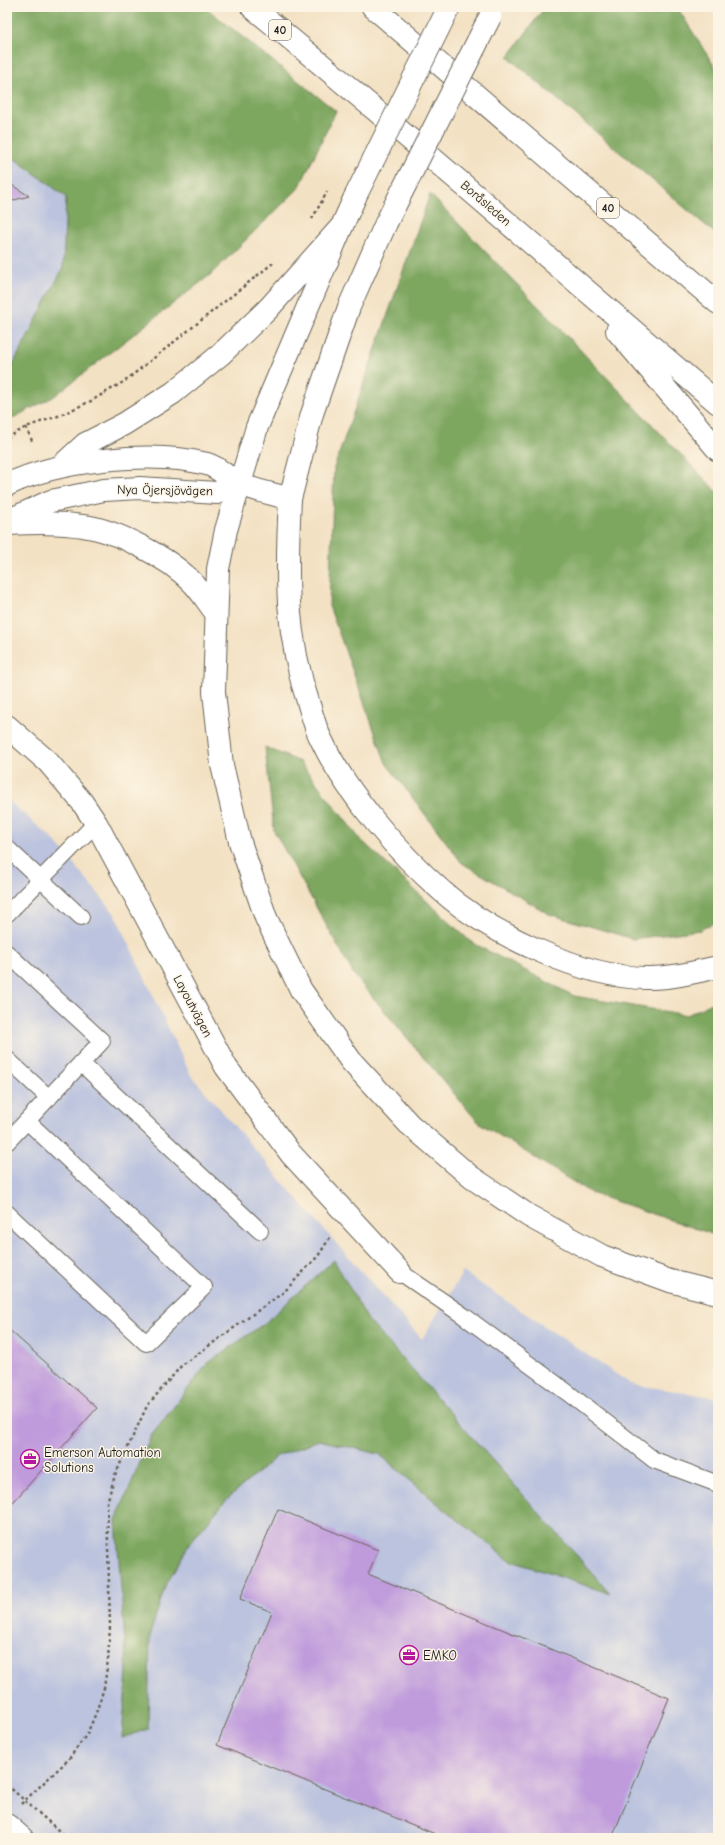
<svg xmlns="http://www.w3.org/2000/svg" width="725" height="1845" viewBox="0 0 725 1845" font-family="'Comic Neue',sans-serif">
<rect width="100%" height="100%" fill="#fcf5e5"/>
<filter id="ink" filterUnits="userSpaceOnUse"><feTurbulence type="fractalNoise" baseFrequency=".025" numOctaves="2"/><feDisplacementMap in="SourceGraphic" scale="8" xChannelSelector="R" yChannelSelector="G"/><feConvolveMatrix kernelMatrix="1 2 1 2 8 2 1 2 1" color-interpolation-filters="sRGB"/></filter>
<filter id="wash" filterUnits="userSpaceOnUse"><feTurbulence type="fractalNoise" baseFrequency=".012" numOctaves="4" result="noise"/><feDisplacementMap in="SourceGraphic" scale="16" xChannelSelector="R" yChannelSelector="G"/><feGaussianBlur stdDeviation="0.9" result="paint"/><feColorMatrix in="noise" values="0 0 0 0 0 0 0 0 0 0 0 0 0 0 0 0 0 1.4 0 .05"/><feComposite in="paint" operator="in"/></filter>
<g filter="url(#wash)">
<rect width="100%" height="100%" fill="#f3e1c3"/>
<path fill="#bbc3de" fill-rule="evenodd" d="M7 153 66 197 63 268 7 376Z
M7 799 55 841 115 914 190 1074 318 1223 422 1339 463 1272 631 1384 718 1398V1838H7ZM334 1260 509 1560 444 1509 379 1454 319 1440 277 1456 226 1500 190 1543 165 1587 150 1634 122 1737 127 1671 116 1520 208 1363 266 1322Z"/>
<path fill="#7da65f" stroke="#4c613e" d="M7 7H205L336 111 299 188 210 275 53 397 7 421V376L63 268 66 197 7 153Z
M545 7H677L718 72V236L508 57Z
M430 194 718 493V921L700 930 633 939 549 914 462 863 386 763 329 606 334 468Z
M265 747 300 762 360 839 471 942 574 996 687 1015 718 1000V1236L591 1193 478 1122 354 975 274 831Z
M334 1260 368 1320 611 1594 509 1560 444 1509 379 1454 319 1440 277 1456 226 1500 190 1543 165 1587 150 1634 148 1729 122 1738 127 1671 116 1520 151 1436 208 1363 266 1322Z"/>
<g id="blocks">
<path fill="#bf9bdc" d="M7 182 29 196 7 202Z
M7 1328 97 1408 7 1509Z
M278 1509 378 1550 368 1574 669 1698 612 1838H445L217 1745 272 1612 240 1599Z"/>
</g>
</g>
<g filter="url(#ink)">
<use href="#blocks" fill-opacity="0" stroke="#676156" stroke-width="1"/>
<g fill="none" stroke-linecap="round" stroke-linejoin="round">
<g stroke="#676156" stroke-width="18">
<path id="lane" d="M7 848 81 917
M7 914 96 823
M7 953 102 1041 7 1142
M7 1059 49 1098
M81 1063 260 1231
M7 1213 146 1343 204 1287 27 1121
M400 1272 464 1316 568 1393 654 1460 718 1484"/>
</g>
<g stroke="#676156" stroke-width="24">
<path id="street" d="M7 726 48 762 82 802 96 823 226 1067 291 1154 400 1272
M7 1825 22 1838"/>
</g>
<g stroke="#676156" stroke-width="24">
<path id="secondary" d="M61 466 85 444 124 424 173 393 220 355 268 309 342 226 355 197
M7 485C57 460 152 450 207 464 218 467 227 477 238 483 252 490 274 494 290 499L312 414 349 307 386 223
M7 521 51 501 104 490 140 488 217 493 239 483"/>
</g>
<g stroke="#676156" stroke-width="24">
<path id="highway" d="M252 7C410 136 562 271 718 403
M373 7 718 303
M342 226 257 427 226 530 218 569 214 692 222 765 240 842 266 918 301 990 351 1061 409 1124 471 1177 529 1216 602 1256 670 1281 718 1293
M617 331 718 450
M290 499C286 574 285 635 310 708 313 718 316 730 321 739 346 793 399 854 443 892 491 934 585 979 649 978 672 978 696 972 718 967
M7 524C33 523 57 522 83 526 116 530 169 558 192 582 201 591 208 603 216 613"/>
</g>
<path stroke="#676156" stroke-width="2.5" stroke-dasharray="3 3" stroke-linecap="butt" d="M312 219 327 192
M26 427 33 443
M7 438 26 427 58 416 91 401 125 381 273 263
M7 1785 67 1838
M21 1804 68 1760 87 1734 96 1713 104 1688 108 1660 110 1626 107 1503 115 1475 147 1406 182 1365 284 1292 318 1256 331 1236"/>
<use href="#lane" stroke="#fff" stroke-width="16"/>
<use href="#street" stroke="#fff" stroke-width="22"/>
<use href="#secondary" stroke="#fff" stroke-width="22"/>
<use href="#highway" stroke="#fff" stroke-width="22"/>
<g stroke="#676156" stroke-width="24" stroke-linecap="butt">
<path id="secondary-bridge" d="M355 197 449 7
M386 223 490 17"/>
</g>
<use href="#secondary-bridge" stroke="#fff" stroke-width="22"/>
</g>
</g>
<defs>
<g id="office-ring" transform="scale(1)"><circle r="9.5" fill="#fcf5e5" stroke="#b5179e" stroke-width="1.5"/><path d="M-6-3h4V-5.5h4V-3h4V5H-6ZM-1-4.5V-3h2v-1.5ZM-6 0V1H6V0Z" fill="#b5179e"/></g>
</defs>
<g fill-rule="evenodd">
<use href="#office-ring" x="30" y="1459"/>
<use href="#office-ring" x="409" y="1655"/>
</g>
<g text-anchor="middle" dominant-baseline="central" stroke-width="3" stroke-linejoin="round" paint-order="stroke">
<g fill="#fcf5e5" stroke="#5f5d58" stroke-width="1">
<rect x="269" y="20" width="22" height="20" rx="3"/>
<rect x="597" y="198" width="22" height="20" rx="3"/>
</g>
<g font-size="12" font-weight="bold" fill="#1c1c1c">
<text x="280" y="30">40</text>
<text x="608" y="208">40</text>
</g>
<g font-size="13" fill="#1c1c1c" stroke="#fcf5e5">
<text transform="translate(486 203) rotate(41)">Boråsleden</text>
<text transform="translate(165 490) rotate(1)">Nya Öjersjövägen</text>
<text transform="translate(193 1006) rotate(62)">Layoutvägen</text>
</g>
<g font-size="13" fill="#1c1c1c" stroke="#fcf5e5" text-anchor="start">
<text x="44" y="1452">Emerson Automation<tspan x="44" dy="15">Solutions</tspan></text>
<text x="423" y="1655">EMKO</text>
</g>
</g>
<rect width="725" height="1845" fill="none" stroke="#fcf5e5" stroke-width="24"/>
</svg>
